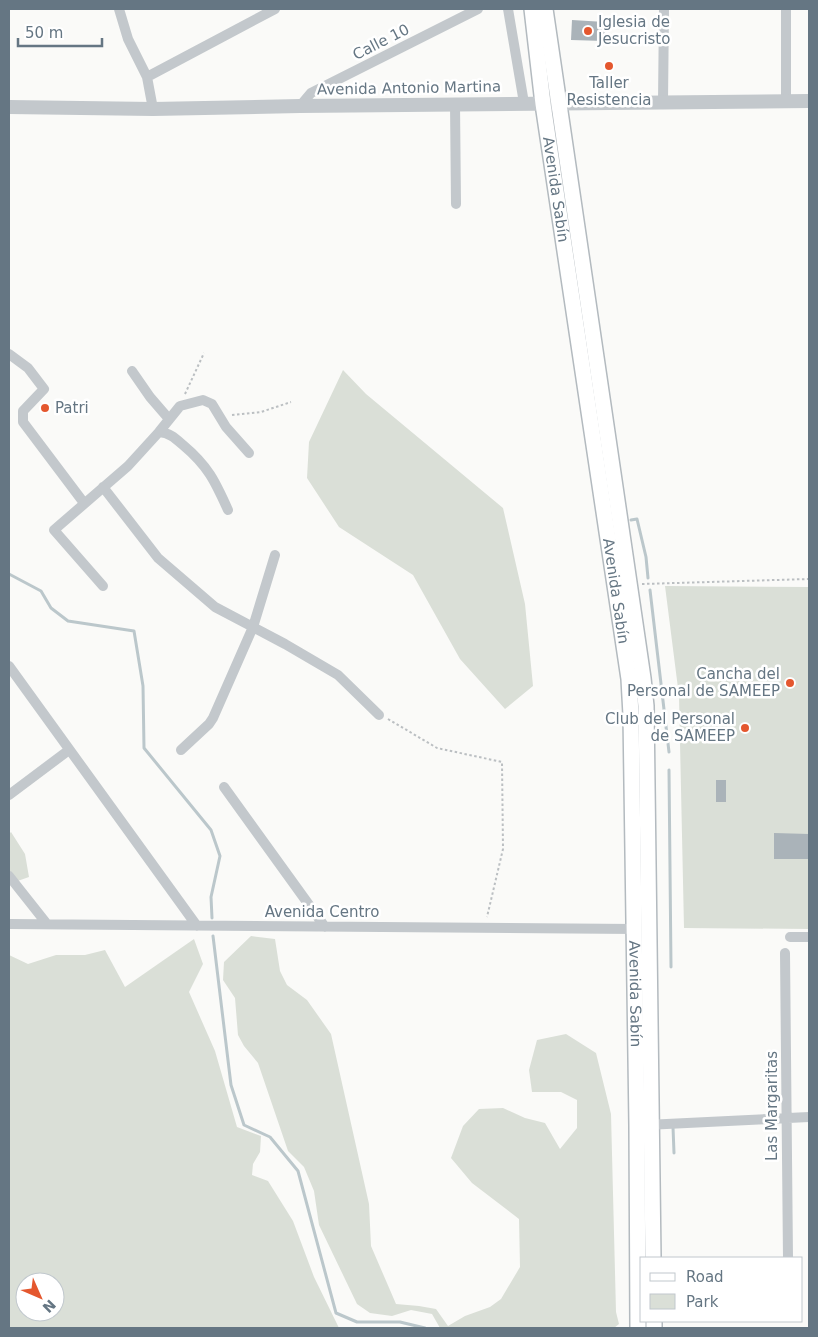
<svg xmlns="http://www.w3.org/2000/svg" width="818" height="1337" viewBox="0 0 818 1337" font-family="'DejaVu Sans',sans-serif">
<rect width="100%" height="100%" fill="#fafaf8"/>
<path fill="#dadfd7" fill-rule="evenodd" d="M343 370 366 394 503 508 525 604 533 686 505 709 460 659 413 575 339 527 307 478 309 442Z
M665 586 809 587V929L684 928 679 696Z
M11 832 25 854 29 877 9 884V834Z
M251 936 275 939 280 971 287 985 307 1000 331 1034 369 1204 371 1246 396 1304 419 1306 436 1309 448 1326 465 1316 490 1307 501 1299 520 1267 519 1219 472 1183 451 1158 463 1126 479 1109 503 1108 525 1118 545 1123 560 1149 577 1128V1100L561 1092H532L529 1070 537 1040 566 1034 596 1053 611 1114 616 1312 619 1324 614 1328H440L432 1314 411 1310 392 1316 370 1313 357 1304 319 1225 314 1191 304 1167 288 1151 258 1063 244 1046 238 1035 235 998 223 980 224 962Z
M194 939 203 964 189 992 215 1051 237 1127 261 1136 260 1152 253 1164 252 1175 268 1181 293 1221 314 1277 339 1328H9V955L28 964 56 955H85L105 950 125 987ZM25 1282H55V1312H25Z"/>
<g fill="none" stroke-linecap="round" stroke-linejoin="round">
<path stroke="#bbc7cb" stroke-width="3" d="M631 520 637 519 646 557 648 578
M9 574 41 591 51 608 68 621 134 631 143 686 144 748 211 830 220 856 211 897 212 918
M650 590 669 752
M669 770 671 967
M213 936 231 1085 244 1125 270 1137 298 1171 336 1313 357 1322H400L425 1328
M673 1127 674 1153"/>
</g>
<path fill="#aab3b9" d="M572 20 605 22 604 41 571 40Z
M716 780H726V802H716Z
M774 833 809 834V859H774Z"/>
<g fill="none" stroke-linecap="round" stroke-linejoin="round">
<g stroke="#b3babf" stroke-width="18">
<g id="secondary">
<path id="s1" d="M532 9 543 104 629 679 631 715 637 1126 638 1328"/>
<path d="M545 9 643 678 646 706 653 1258"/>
<path d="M654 1328V1321"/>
</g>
</g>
<path stroke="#bbbfc2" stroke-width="2" stroke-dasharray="2.5 2.5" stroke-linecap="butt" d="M185 394 204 353
M232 415 261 412 291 402
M642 584 809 579
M388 719 437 748 502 762 503 849 487 917"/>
<path stroke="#c3c8cc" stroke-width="10" d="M119 9 128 39 147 77 153 109
M508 9 524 103
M786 9V101
M147 77 275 9
M663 101 664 9
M455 104 456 204
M300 106 311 93 478 9
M9 354 28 368 44 389 23 411V422L84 503
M132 371 150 397 169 419
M159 432C170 433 175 438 183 445 208 466 215 481 228 510
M103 487 158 558 215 607 285 644 338 675 379 715
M103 586 54 530 128 466 159 432 180 406 203 400 212 404 226 427 249 453
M9 666 197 926
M181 750 209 724 213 718 253 627 275 555
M224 787 325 927
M9 795 69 750
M9 876 47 924
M9 924 635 929
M790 937H809
M785 953 788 1258
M646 1125 809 1117"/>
<path stroke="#c3c8cc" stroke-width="14" d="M9 107 153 109 300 106 809 101"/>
<use href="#secondary" stroke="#fff" stroke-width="15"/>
</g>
<g fill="#e4572e" stroke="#fff" stroke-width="2">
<circle cx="588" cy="31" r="5"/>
<circle cx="609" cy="66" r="5"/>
<circle cx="45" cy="408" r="5"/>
<circle cx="790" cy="683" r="5"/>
<circle cx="745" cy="728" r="5"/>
</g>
<g text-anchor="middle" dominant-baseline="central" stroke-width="5" stroke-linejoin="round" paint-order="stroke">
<g font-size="15" fill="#657683" stroke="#fff" text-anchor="start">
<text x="598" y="22">Iglesia de<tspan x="598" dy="17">Jesucristo</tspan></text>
<text x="609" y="83" text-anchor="middle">Taller<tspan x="609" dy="17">Resistencia</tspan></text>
<text x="55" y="408">Patri</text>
<text x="780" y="674" text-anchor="end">Cancha del<tspan x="780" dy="17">Personal de SAMEEP</tspan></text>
<text x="735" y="719" text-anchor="end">Club del Personal<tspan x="735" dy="17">de SAMEEP</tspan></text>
</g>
<g font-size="15" fill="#657683" stroke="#fff">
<text transform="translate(381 42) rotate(-27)">Calle 10</text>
<text transform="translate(409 88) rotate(-1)">Avenida Antonio Martina</text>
<text stroke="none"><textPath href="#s1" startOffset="182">Avenida Sabín</textPath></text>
<text stroke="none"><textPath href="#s1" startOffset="588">Avenida Sabín</textPath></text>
<text x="322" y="912">Avenida Centro</text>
<text stroke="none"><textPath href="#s1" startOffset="992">Avenida Sabín</textPath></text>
<text transform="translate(772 1106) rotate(-90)">Las Margaritas</text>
</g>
</g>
<rect width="818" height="1337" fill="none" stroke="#657683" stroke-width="20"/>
<rect x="640" y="1257" width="162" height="65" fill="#ffffff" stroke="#c1c8cd"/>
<rect x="650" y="1273" width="25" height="8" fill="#ffffff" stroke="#c1c8cd"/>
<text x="686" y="1282" font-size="15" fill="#657683">Road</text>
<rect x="650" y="1294" width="25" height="15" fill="#dadfd7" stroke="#c1c8cd"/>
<text x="686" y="1307" font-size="15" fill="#657683">Park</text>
<g transform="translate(40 1297) rotate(135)"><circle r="24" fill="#ffffff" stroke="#c1c8cd"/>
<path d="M0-4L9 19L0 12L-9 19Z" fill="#e4572e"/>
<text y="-8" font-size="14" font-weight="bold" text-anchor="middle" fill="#657683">N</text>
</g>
<path d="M18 38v8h84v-8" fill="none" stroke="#657683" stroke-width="2.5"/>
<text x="25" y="38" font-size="15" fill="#657683" stroke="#ffffff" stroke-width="4" paint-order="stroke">50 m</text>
</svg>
